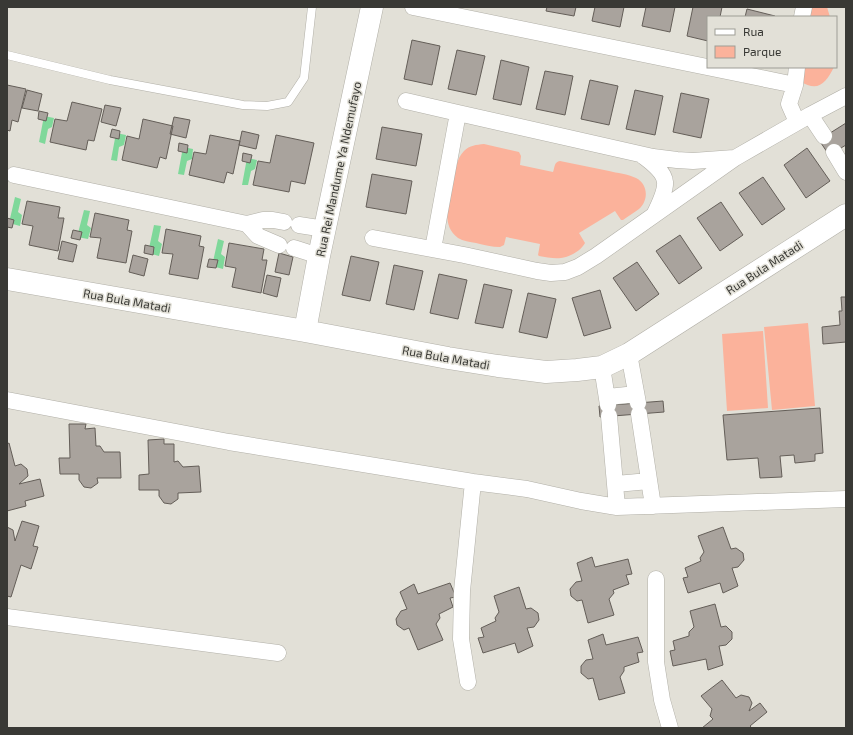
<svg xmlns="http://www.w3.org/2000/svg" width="853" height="735" viewBox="0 0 853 735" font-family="'Exo 2',sans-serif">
<rect width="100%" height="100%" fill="#e2e0d7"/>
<path fill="#fbb29b" d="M808 7H827L830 17H807Z
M798 67H834C826 83 818 93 800 81Z
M484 144 519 152 521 156 520 165 553 172C555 167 554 162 560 161 576 164 593 168 609 171 617 173 628 174 636 178 648 184 649 200 639 209 634 213 628 216 623 220H621L615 211 579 233 585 243C581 251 569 257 561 258 554 259 546 257 539 256L538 255 540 244 506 237 504 245 500 247C492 247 484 245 476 243 470 242 463 241 458 238 440 225 449 200 453 183 455 172 456 159 464 151 470 145 476 145 484 144Z
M808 323 815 406 772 410 764 327Z
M763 331 768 408 727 411 722 334Z"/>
<path fill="#7fd89a" d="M44 116 54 118 52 127 48 129 45 144 39 142Z
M116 133 126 135 124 145 119 147 117 161 111 160Z
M183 147 193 149 192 159 187 161 184 175 178 174Z
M247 158 257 160 255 169 251 171 248 185H242Z
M15 197 21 199 18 212 22 215 20 226 9 223Z
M84 210 90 211 87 225 91 228 88 239 77 237Z
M154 225 161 226 158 241 162 244 159 256 148 253Z
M218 239 224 241 221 254 225 257 223 269 212 266Z"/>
<path fill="#a9a39d" stroke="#645e58" d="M547 7H576L574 16 546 11Z
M595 7H624L620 27 592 21Z
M646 7H675L670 32 642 26Z
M693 7H722L720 17H708V41L687 36Z
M747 9 775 16 774 17H745Z
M412 40 440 46 432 85 404 79Z
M457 50 485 56 476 95 448 89Z
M501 60 529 67 521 105 493 99Z
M545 71 573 76 565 115 536 109Z
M590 80 618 86 609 125 581 119Z
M7 85 26 89 18 122 12 120 10 131 7 130Z
M27 90 42 94 38 111 22 108Z
M635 90 663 96 655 135 626 129Z
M681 93 709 99 701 138 673 132Z
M72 102 102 109 94 141 88 140 86 150 50 142 55 119 67 121Z
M105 105 121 108 116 126 101 122Z
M39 111 48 113 46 121 38 119Z
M174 117 190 120 186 138 170 134Z
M143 119 173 126 166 159 160 157 157 168 122 160 127 136 139 139Z
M846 123V145L829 155 819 140Z
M382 127 422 134 416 166 376 159Z
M112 129 120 131 119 139 110 137Z
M242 131 259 135 256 149 239 145Z
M210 135 240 141 233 174 227 172 224 183 189 175 194 152 206 154Z
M276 135 314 143 305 184 291 181 289 192 253 185 258 161 270 163Z
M179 143 188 145 187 153 178 151Z
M807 148 830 181 806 198 784 165Z
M243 153 252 155 250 163 242 161Z
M372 174 412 181 406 214 366 207Z
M763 177 785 209 762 225 739 193Z
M27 201 60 207 58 218H64L58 251 29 245 33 226 22 224Z
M721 202 743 235 720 251 697 218Z
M95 213 129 220 127 230 132 231 126 263 97 258 101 238 90 237Z
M7 218 14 220 12 228 7 227Z
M166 229 201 236 199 246 204 247 198 279 169 274 173 254 162 253Z
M73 230 82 232 80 240 71 238Z
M680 235 702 268 679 284 656 251Z
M62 241 77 245 73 262 58 259Z
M229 243 264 249 262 260H267L261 293 232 287 236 268 225 266Z
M145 245 154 247 153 255 144 253Z
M279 253 293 257 289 275 275 272Z
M133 255 148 259 144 276 129 272Z
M351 256 379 262 370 301 342 295Z
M209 259 218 260 216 268 207 267Z
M637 262 659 294 636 311 613 278Z
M394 265 423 271 414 310 386 304Z
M439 274 467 280 458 319 430 313Z
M267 275 281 278 277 297 263 293Z
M484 284 512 290 503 328 475 323Z
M600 290 611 328 584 336 572 298Z
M528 293 556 299 547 338 519 332Z
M841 297H846V342L823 344 822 327 840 325 839 311H842Z
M663 401 664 412 600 417 599 406Z
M820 408 823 453 815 454V461L795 463 794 455 780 456 782 477 760 478 758 458 727 460 723 415Z
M69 424H86L85 429 95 428 96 446H100L104 452H120L121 478H97L98 483 91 488 84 487 79 480V474H60L59 458H70Z
M164 439V444H174V462L178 461 183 467 199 466 201 492 178 493V499L171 504 164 503 159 496V490H139V475L149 474 148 440Z
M9 443 15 466 21 464 27 469 28 476 19 484 40 479 44 496 25 501 26 506 7 511V444Z
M22 521 39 526 33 546 38 547 31 569 21 565 11 597 7 596V527L13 530 15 541Z
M723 527 731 549 736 548 743 553 744 560 738 567 732 568 738 586 723 593 720 583 688 593 683 578 688 577 685 568 701 561 700 558 704 552 698 536Z
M592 557 595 567 628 559 632 574 626 575 629 584 613 590 614 593 609 599 614 615 588 623 582 600 577 601 571 596 570 589 576 582 582 581 577 563Z
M450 583 456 597 450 598 453 607 439 614 440 618 436 624 443 640 418 650 409 628 404 630 397 625 396 619 401 611 407 609 400 592 414 584 418 594Z
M519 587 526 609 531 608 538 613 539 620 534 627 527 628 533 646 518 653 515 643 483 653 478 638 484 637 481 628 496 621 495 618 499 612 494 596Z
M715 604 721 627 726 626 732 632V639L726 645 719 646 723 665 708 670 706 659 673 666 670 651 675 650 673 641 689 636V632L694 627 690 611Z
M603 634 606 645 638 637 643 652 637 653 639 662 624 667V671L620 677 625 693 599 700 593 678 588 679 581 673V666L586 660 593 659 588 640Z
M722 680 736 698 741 695 749 697 752 703 749 711 760 703 767 712 750 726 752 728H702L713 719 710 716 712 709 701 696Z"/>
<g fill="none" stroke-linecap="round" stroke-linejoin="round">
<g stroke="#b1afa7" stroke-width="9">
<path id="lane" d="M7 55 110 80 243 105 267 106 288 102 304 78 312 7"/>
</g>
<g stroke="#b1afa7" stroke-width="17">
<path id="street" d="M413 7 795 85
M802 17 804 7
M797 67 795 85 789 104 797 122
M406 101 458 113 653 157 677 160 693 161 734 158
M810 115 824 136
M834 152 846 172
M643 156C651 162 664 171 665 182 666 191 658 207 654 215
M14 175 247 224 263 220H273L284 222
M247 224 258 236 279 245
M299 225 325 229
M373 238 464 255 537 271 551 273 565 272 578 267 596 256 735 158 810 115 846 96
M294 248 319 256
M433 249 458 113
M629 354 638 403
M602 367 608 405
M608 397 636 394
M7 400 229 442 473 482 527 489 581 501 617 507 846 499
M639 414 653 506
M609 416 617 507
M616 484 649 481
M656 579V662L662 700 670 728
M7 617 278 653
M468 682 461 639 462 591 473 482"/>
</g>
<g stroke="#b1afa7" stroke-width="23">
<path id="secondary" d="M7 279 305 331 448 358 498 366 546 372 577 370 602 367 629 354 846 215
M305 331 319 256 372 7"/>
</g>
<use href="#lane" stroke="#fff" stroke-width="8"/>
<use href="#street" stroke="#fff" stroke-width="16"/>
<use href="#secondary" stroke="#fff" stroke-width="22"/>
</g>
<g text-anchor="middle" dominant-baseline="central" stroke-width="3" stroke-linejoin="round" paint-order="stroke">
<g font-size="12" fill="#393935" stroke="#e2e0d7">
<text transform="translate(338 169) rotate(-78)">Rua Rei Mandume Ya Ndemufayo</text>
<text transform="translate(764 267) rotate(-33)">Rua Bula Matadi</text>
<text transform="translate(127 300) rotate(10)">Rua Bula Matadi</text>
<text transform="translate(446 357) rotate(10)">Rua Bula Matadi</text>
</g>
</g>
<rect width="853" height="735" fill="none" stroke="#393935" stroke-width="16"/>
<rect x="707" y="16" width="130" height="52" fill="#e2e0d7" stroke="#9e9d96"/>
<rect x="715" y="29" width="20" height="6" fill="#ffffff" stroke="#9e9d96"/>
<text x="743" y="36" font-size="12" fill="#393935">Rua</text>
<rect x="715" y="46" width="20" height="12" fill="#fbb29b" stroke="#9e9d96"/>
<text x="743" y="56" font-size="12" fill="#393935">Parque</text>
</svg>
